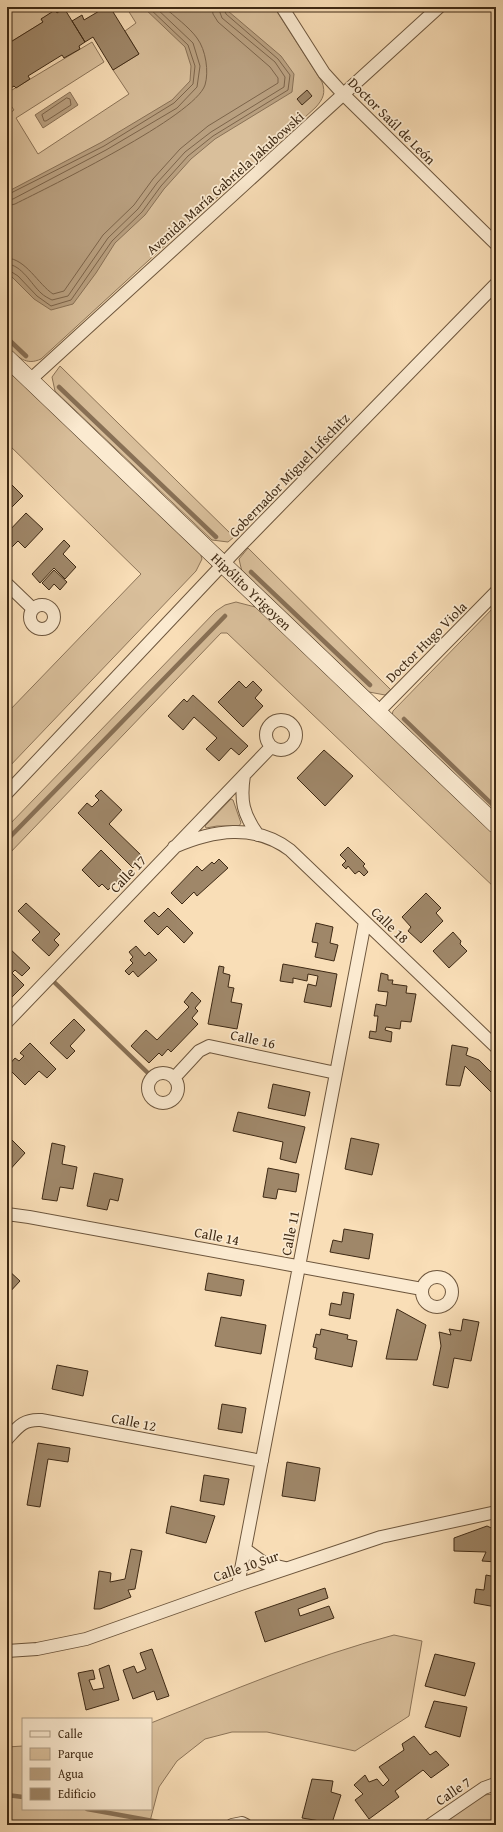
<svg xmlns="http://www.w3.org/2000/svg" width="503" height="1832" viewBox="0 0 503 1832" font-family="'Gentium Book Plus',serif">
<rect width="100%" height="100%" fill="#f9deb7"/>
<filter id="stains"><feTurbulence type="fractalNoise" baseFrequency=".005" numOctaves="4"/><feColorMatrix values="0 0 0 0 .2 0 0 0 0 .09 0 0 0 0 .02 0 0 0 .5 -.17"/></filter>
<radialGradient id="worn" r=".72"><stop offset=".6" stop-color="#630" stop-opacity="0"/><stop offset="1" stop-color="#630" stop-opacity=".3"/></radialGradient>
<path fill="#d9bf9b" stroke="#8c7458" d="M7 7H66L57 13 55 11 41 19 43 22 9 43 7 41Z
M126 7H274L322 82C326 93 323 99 316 107L41 359C26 366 18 357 7 347V115L14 110 7 100V93L92 42 104 62 16 118 38 154 129 94 113 70 139 54 125 31 136 23Z
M60 366 234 537 228 542 212 540 55 391 52 377Z
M7 367 200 552 202 559 196 571 7 769V713L141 574 7 443Z
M248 548 391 690 385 695 369 692 242 572 239 559Z
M236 602 259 608 496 834V889L227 633H221L7 856V827L216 611 225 605Z
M496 605V814L392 715 393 711Z
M231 799 233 800 241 823 239 826H217L206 828 205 826Z
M394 1635 422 1641 409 1716 355 1751 267 1732H232L205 1739 177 1761 159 1787 149 1825H7V1747L23 1746V1809H151V1723C231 1691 310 1657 394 1635Z
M493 1794 496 1796V1825H440L484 1795Z"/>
<path fill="#b9a080" stroke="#887055" d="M143 7H226L228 11 281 56 294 74 292 92 215 139 191 159 164 189 145 215 115 243 96 273 73 304 51 310 34 299 7 272V192L102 142 172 100 190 81 191 66 185 47Z
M70 92 78 105 43 128 35 115Z"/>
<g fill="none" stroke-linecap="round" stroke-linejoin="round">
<path stroke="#7c644a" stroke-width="1" d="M67 98 70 99 71 105 46 121H44L42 115Z
M7 195 104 146 174 103 193 84 195 66 188 45 148 7
M7 200 13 199 106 150 177 108 197 87 200 66 193 43 155 7
M7 206 15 204C49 187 195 116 205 85 209 72 206 50 197 38 189 27 175 17 164 7
M7 258C26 259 38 284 53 294L64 291 103 235 134 205 153 179 180 149 208 126 278 83V78L270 67 218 22 213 14 212 7
M7 264C22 265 31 284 41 293 44 296 48 298 52 300L68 296 108 238 138 209 157 183 185 152 211 132 284 87 285 77 275 62 222 18 218 7
M7 269 18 276 37 296 51 306 71 300 112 241 142 212 161 186 188 156 213 136 288 90 290 75 278 59 226 14 223 7"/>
<path stroke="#887055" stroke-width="4.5" d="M7 338 26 356
M59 387 216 537
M251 572 370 685
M404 719 496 808
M7 840 225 616
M51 979 150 1075
M7 1795 23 1797
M87 1809 175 1825"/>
</g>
<path fill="#9f8769" stroke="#3e2914" d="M106 7H110L139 54 113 70 93 37 85 42 72 21 82 15 84 20Z
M64 8 85 42 79 46 80 49 64 58 62 55 28 76 30 79 16 88 14 86 8 90 7 41 9 43 43 22 41 19 55 10 57 13Z
M307 90 312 96 302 105 297 99Z
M7 480 23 496 10 509 8 508 7 509Z
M26 513 43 529 25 548 18 541 7 552V533Z
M64 540 70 546 63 554 76 567 65 579 54 568 40 583 32 574Z
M54 570 67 582 60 590 54 584 49 590 42 583Z
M239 681 246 688 253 681 262 690 255 698 263 706 243 727 218 702Z
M193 695 248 746 239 755 231 748 219 761 206 749 217 738 194 717 183 730 168 716 184 699 187 702Z
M324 750 353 776 325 806 297 778Z
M101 790 122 810 109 824 143 857 133 868 78 813 87 803 92 807 99 800 95 796Z
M348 847 365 864 363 866 368 872 364 876 359 871 355 874 348 866 346 869 342 865 346 861 340 855Z
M101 850 125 874 108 890 102 884 99 887 82 870Z
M219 859 228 868 197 896 194 892 182 904 171 893 197 866 202 871 212 862 214 864Z
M426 893 441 908 436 913 443 921 421 943 408 931 411 927 402 917Z
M26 903 60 934 54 940 59 945 49 956 32 940 40 932 18 911Z
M168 908 193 933 184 943 167 926 158 935 144 921 154 912 159 917Z
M316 923 333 927 330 943 338 945 334 961 315 957 318 943 312 942Z
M453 932 461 941 460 944 467 951 449 968 433 951Z
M7 946 30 968 22 976 15 970 12 973 24 985 12 997 7 991Z
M136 946 145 956 149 952 157 960 138 977 133 971 129 975 125 971 133 963 130 960 133 957 129 952Z
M283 964 337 974 331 1007 304 1002 308 984 316 986 318 976 308 974 307 981 293 978V983L280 981Z
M219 966 224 967 223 973 230 975 228 987 234 988 231 1002 242 1004 237 1029 208 1024Z
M381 973 388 975V980H393L392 984 407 986 406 993 416 994 411 1022 401 1021 400 1029 386 1027 385 1030 392 1032 391 1042 369 1038 370 1031 376 1032 378 1016H374L376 1004 386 1006 388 992 378 991Z
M192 992 201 1001 195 1008 198 1011 192 1018 198 1024 171 1052 168 1049 162 1056 159 1053 149 1063 131 1046 146 1030 157 1040 189 1007 184 1002Z
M74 1019 85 1030 70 1046 75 1051 67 1059 50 1043Z
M30 1043 56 1069 47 1078 39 1071 25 1085 7 1067 15 1058 19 1061 24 1056 20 1053Z
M452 1045 468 1048 466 1055 479 1060 496 1077V1089L492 1093 465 1066 460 1086 446 1085Z
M273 1084 310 1092 305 1116 268 1108Z
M238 1112 305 1127 296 1163 280 1159 283 1142 233 1131Z
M351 1138 379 1144 372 1175 345 1169Z
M11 1139 25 1153 7 1173V1144Z
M52 1143 65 1146 62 1164 77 1167 73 1189 60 1187 57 1201 42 1199Z
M268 1168 299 1174 296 1192 278 1189 276 1199 263 1197Z
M94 1173 123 1179 118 1201 110 1199 107 1210 87 1206Z
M344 1229 373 1234 369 1259 330 1252 333 1240 342 1242Z
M7 1269 20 1281 7 1295Z
M208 1273 244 1280 241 1296 205 1290Z
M343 1292 354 1294 350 1319 329 1315 331 1303 341 1305Z
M397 1309 426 1325 417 1360 386 1359Z
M221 1317 266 1325 261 1354 215 1346Z
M463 1319 479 1322 471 1361 454 1358 448 1388 433 1385 441 1346 439 1332 451 1335 449 1329 461 1331Z
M321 1329 348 1335 347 1339 357 1341 352 1367 315 1359 317 1348 313 1347 316 1334 320 1335Z
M57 1365 88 1371 83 1396 52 1389Z
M222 1404 246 1408 242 1433 218 1429Z
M38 1443 70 1448 68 1462 48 1459 40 1507 27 1505Z
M287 1462 320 1468 315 1501 282 1496Z
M204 1475 229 1479 224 1505 200 1501Z
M171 1506 215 1516 206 1543 166 1533Z
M487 1526 496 1530V1562L482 1561 486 1552 454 1551V1538Z
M131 1549 142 1551 135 1589 128 1590 131 1597 100 1609H94L99 1571 111 1573 110 1582 125 1579Z
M486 1575 496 1577V1607L474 1603 476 1589 484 1590Z
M325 1588 328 1598 298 1609 300 1616 329 1606 334 1618 265 1642 255 1612Z
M152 1649 169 1696 157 1700 154 1691 133 1699 123 1670 134 1666 137 1673 146 1669 140 1653Z
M435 1654 475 1663 465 1696 425 1686Z
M109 1665 119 1700 86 1710 78 1673 93 1670 95 1679 89 1680 93 1690 104 1688 99 1669Z
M434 1701 467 1707 460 1737 425 1727Z
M414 1736 430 1755 436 1751 449 1765 431 1778 423 1770 395 1791 399 1797 369 1819 355 1800 363 1794 354 1785 365 1775 369 1782 377 1779 383 1786 389 1780 379 1767 404 1750 402 1744Z
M312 1779 333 1781 331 1792 341 1795 332 1823 302 1818Z"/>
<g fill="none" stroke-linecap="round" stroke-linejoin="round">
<g stroke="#6d563d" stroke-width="14">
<path id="street" d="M282 7 324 73 344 95 496 244
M30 380 439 7
M7 584 33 609
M30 617a12 12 0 1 1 24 0a12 12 0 1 1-24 0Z
M378 712 496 592
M266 735a15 15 0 1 1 30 0a15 15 0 1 1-30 0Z
M244 775C240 801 243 814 258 835
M7 793 241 545 496 284
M174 847C213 830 254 823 290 850L496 1047
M7 1022 271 747
M148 1088a15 15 0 1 1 30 0a15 15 0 1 1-30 0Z
M175 1077 199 1051 209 1046 336 1073
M7 1214 29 1217 422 1289
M422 1292a15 15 0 1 1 30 0a15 15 0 1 1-30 0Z
M7 1439C18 1427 23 1419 41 1420L262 1461
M245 1549 264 1563 285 1568
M238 1585 365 922
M7 1651 37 1649 86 1639 238 1585 381 1537 496 1512
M232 1825 242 1823 246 1825
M430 1825 484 1788 495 1784"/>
</g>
<g stroke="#3e2914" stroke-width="18">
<g id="secondary">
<path id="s1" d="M7 358 496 825"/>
</g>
</g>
<use href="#street" stroke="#fbead0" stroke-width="12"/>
<use href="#secondary" stroke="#fbead0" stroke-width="17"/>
</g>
<g text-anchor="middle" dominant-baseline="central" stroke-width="3.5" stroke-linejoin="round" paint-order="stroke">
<g font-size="14" fill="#3e2914" stroke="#fbead0">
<text transform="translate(392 121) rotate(45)">Doctor Saúl de León</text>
<text transform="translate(225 183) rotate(-42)">Avenida María Gabriela Jakubowski</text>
<text transform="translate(289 475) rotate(-46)">Gobernador Miguel Lifschitz</text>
<text stroke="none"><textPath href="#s1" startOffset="338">Hipólito Yrigoyen</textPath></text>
<text transform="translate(426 642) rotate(-45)">Doctor Hugo Viola</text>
<text transform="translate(128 874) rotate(-46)">Calle 17</text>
<text transform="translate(390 925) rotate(44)">Calle 18</text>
<text transform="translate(253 1039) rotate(12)">Calle 16</text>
<text transform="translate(290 1233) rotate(-79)">Calle 11</text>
<text transform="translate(217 1236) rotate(11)">Calle 14</text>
<text transform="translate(134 1422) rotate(11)">Calle 12</text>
<text transform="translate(246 1566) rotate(-19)">Calle 10 Sur</text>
<text transform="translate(453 1791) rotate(-34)">Calle 7</text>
</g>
</g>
<rect width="503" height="1832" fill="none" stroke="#f9deb7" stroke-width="24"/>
<rect x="8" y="8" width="487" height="1816" fill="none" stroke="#3e2914" stroke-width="2"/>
<rect x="12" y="12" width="479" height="1808" fill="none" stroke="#3e2914"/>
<rect x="22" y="1718" width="130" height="92" fill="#fbead0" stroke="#af9d85"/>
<rect x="30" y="1731" width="20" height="6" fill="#fbead0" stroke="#af9d85"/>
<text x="58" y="1738" font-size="12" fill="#3e2914">Calle</text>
<rect x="30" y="1748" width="20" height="12" fill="#d9bf9b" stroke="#af9d85"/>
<text x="58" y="1758" font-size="12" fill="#3e2914">Parque</text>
<rect x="30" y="1768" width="20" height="12" fill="#b9a080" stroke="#af9d85"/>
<text x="58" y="1778" font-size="12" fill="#3e2914">Agua</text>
<rect x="30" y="1788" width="20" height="12" fill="#9f8769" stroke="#af9d85"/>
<text x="58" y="1798" font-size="12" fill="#3e2914">Edificio</text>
<rect width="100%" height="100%" filter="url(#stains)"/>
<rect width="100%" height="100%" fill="url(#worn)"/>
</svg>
